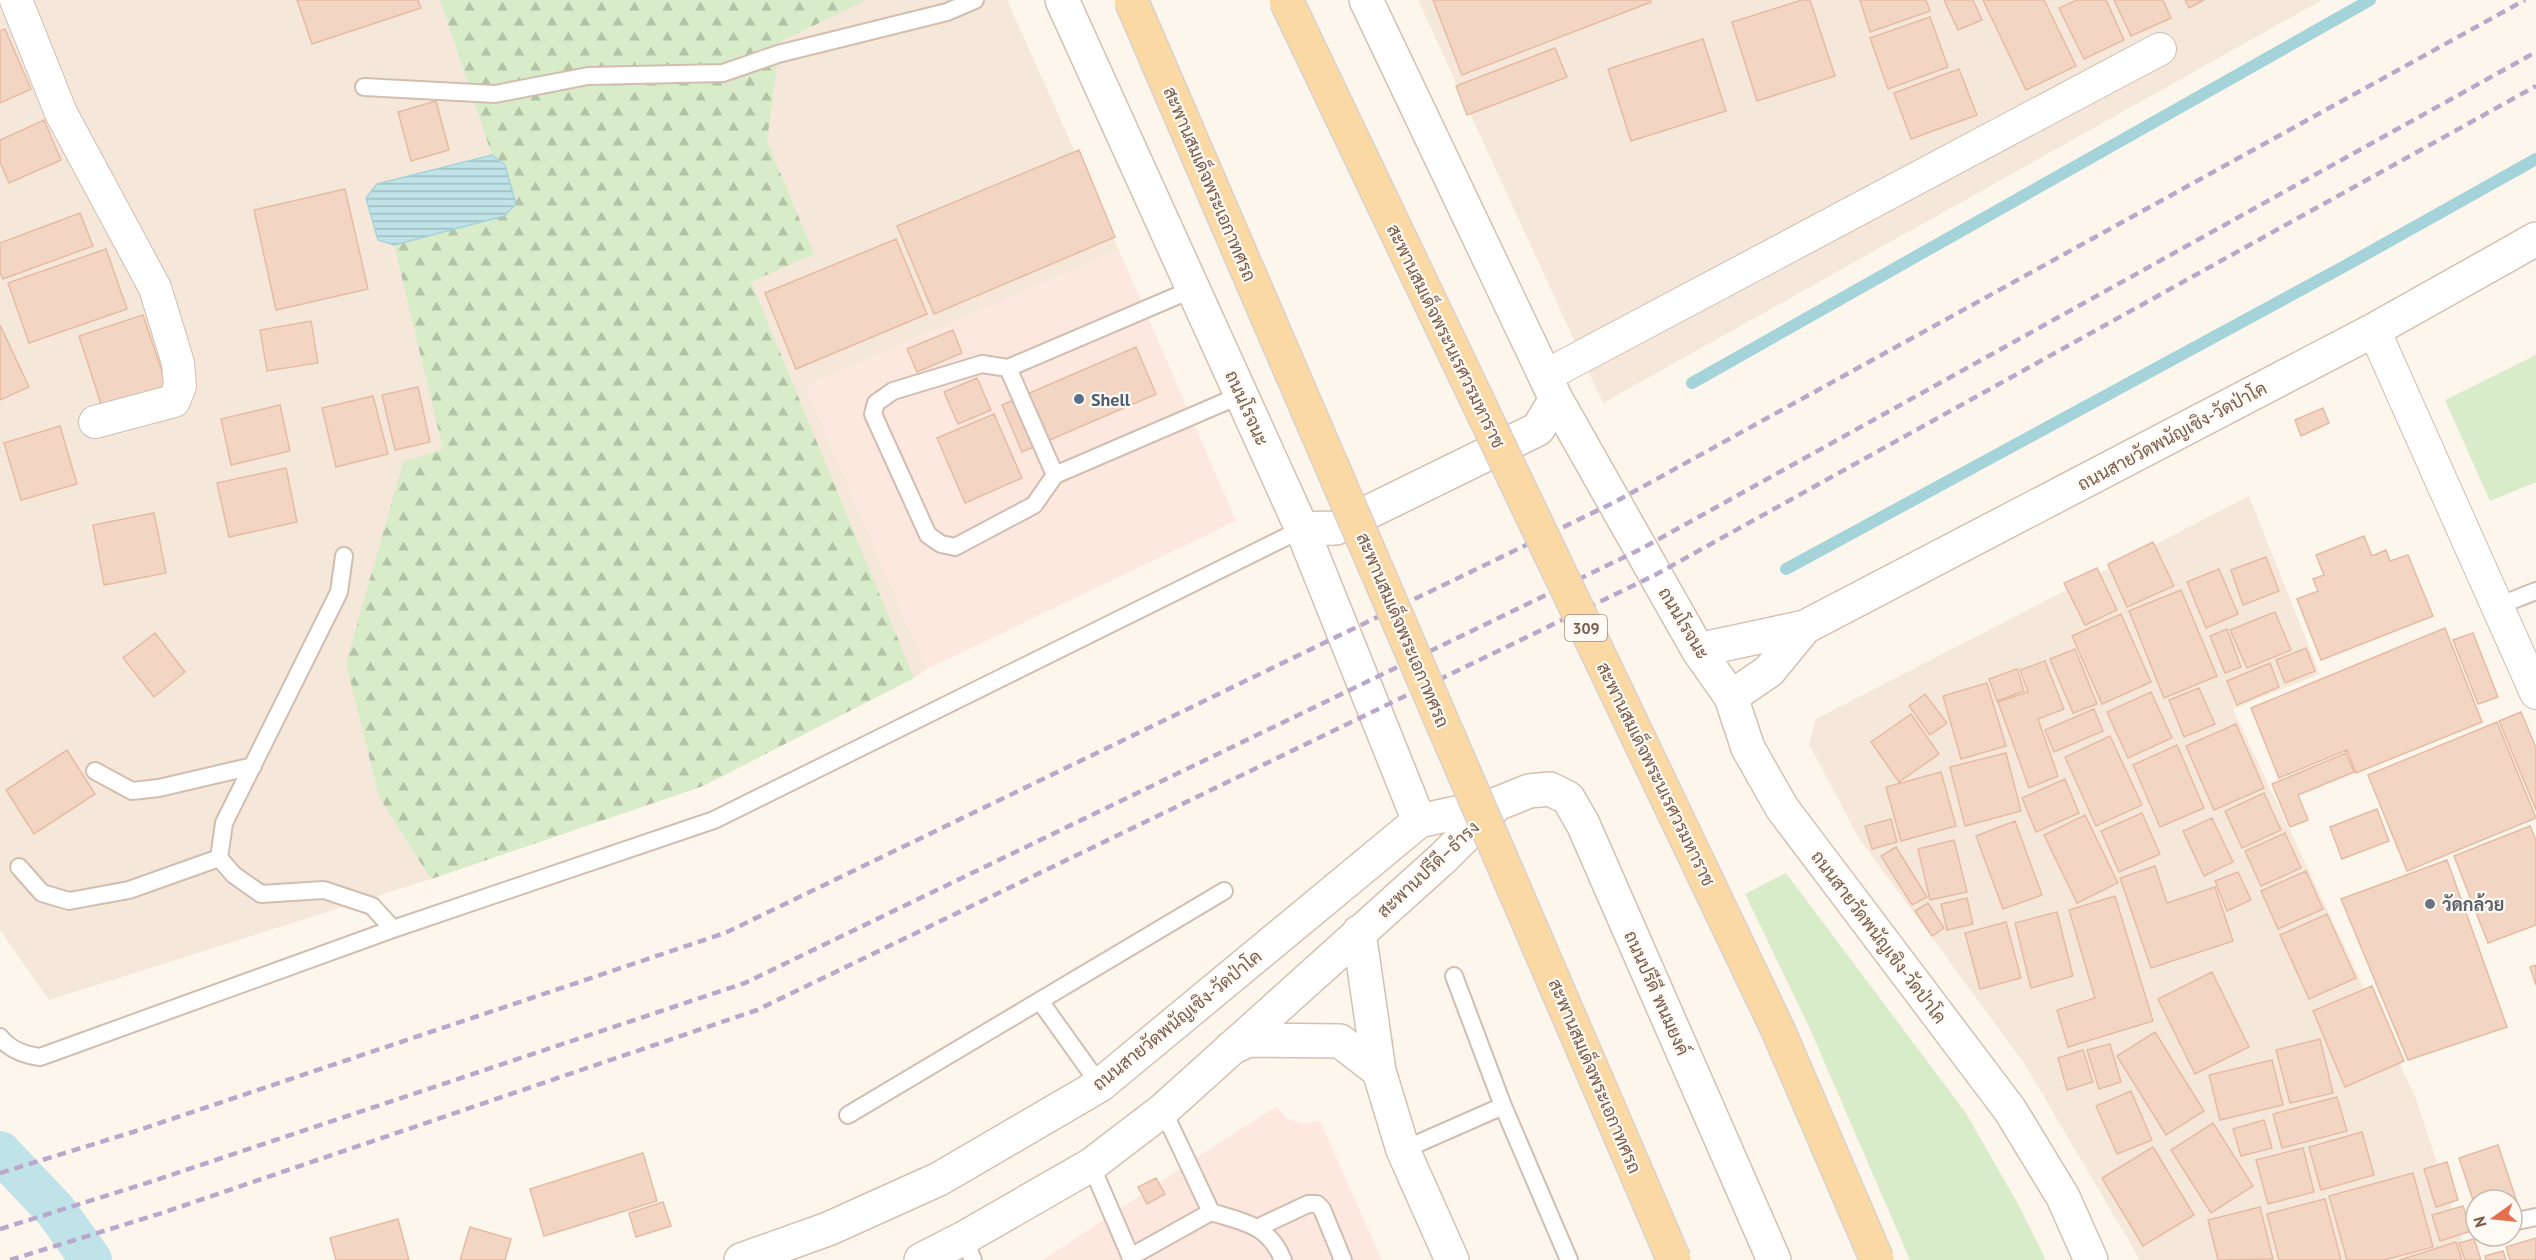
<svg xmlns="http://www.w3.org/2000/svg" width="2536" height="1260" viewBox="0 0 2536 1260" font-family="'PT Sans',Sarabun,sans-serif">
<defs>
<pattern id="forest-firs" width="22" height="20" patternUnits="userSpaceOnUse" patternTransform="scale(1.5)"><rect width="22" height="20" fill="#d8ecc9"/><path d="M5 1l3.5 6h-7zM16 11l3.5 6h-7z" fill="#b4c2a5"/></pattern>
<pattern id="water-rules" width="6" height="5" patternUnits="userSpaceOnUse" patternTransform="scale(1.5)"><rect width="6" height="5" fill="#bfe3e8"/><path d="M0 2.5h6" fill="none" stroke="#a0bbbe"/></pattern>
</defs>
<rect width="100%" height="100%" fill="#fdf6ec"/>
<path fill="#f5e8da" d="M0 0H1007L1119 250 806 386 927 669 914 678 703 786 431 879 49 1000 0 930Z
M1418 0H2322L1603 403Z
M2249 496 2320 674 2233 709 2416 1099 2469 1260H2140L2024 1063 1858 837 1809 744 1816 719Z"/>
<path fill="#fde8e0" d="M1119 250 1236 521 927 669 806 386Z
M1276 1107 1288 1119 1304 1124 1320 1121 1382 1260H1043L1205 1152Z"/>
<path fill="#d8ecc9" d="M2536 355V482L2490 501 2445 400Z
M1786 873 1966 1113 2018 1204 2046 1260H1910L1810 1029 1745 894Z"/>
<path fill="url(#forest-firs)" d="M440 0H866L780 42 767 141 814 254 751 282 914 678 703 786 431 879 379 797 346 663 403 462 443 449 394 245 504 216 505 165 492 155Z"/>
<path fill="url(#water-rules)" stroke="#a5d3da" stroke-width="1.5" d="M492 155 505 165 516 204 504 216 394 245 378 240 366 198 377 184Z"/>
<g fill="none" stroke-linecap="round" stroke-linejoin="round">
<path stroke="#a5d3da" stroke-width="12" d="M1692 383 2370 0
M1786 569 2343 267 2536 159"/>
<path stroke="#bfe3e8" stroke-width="42" d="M0 1152 56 1211 91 1260"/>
</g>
<path fill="#f3d5c3" stroke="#e6bba3" stroke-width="1.5" d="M297 0H418L421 8 312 44Z
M1433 0H1650L1651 2 1462 75Z
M1802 0H1810L1835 76 1757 101 1732 22Z
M1860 0H1926L1930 11 1870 32Z
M1944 0H1973L1982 20 1958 30Z
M1983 0H2044L2076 66 2026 90Z
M2077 0H2106L2124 40 2084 59 2059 8Z
M2114 0H2163L2171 18 2131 36Z
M2185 0H2204L2189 8Z
M1930 17 1948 67 1888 89 1870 38Z
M5 29 31 89 0 103V31Z
M1703 39 1726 111 1631 141 1608 69Z
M1555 48 1567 77 1467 115 1456 86Z
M1959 69 1977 115 1911 139 1894 93Z
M436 101 449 150 411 161 398 112Z
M44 120 61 160 9 183 0 162V140Z
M1079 150 1115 237 934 314 897 226Z
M345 189 368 289 276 310 254 210Z
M80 213 93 246 3 279 0 272V243Z
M896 239 927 314 796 369 765 293Z
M106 249 127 309 29 343 8 283Z
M143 315 167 386 102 407 79 336Z
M311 321 318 363 267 371 260 330Z
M0 325 29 387 0 400Z
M953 330 962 353 917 372 907 349Z
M1136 347 1156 394 1022 452 1002 405Z
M977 378 991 410 958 424 944 392Z
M418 387 430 442 395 450 382 395Z
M373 396 388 454 336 467 322 408Z
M280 405 290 451 231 465 221 419Z
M2323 408 2329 423 2301 436 2295 420Z
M994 414 1022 478 965 503 937 438Z
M60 426 77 484 21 500 4 443Z
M286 468 297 522 229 537 217 483Z
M154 513 166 573 104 585 93 525Z
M2364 536 2372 556 2386 550 2390 561 2408 555 2433 616 2321 660 2297 599 2318 591 2313 579 2324 575 2316 555Z
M2153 542 2174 586 2127 607 2108 564Z
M2266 557 2279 591 2243 605 2231 570Z
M2097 568 2117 610 2085 625 2064 583Z
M2219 569 2238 614 2206 628 2187 582Z
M2181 590 2217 676 2164 698 2129 611Z
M2275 612 2291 650 2247 668 2230 630Z
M2121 614 2151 682 2102 704 2072 636Z
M2445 628 2482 722 2356 773 2347 750 2279 778 2251 708Z
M2227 629 2241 667 2225 673 2210 636Z
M155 633 185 672 154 697 123 658Z
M2473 633 2498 697 2478 704 2453 640Z
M2306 648 2315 671 2285 683 2276 660Z
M2075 649 2097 704 2073 713 2050 659Z
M2045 661 2064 709 2038 719 2058 776 2029 788 1998 702 2028 692 2020 670Z
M2270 663 2279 687 2237 705 2227 681Z
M2017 669 2024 691 1997 701 1989 679Z
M1987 683 2006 746 1961 759 1943 696Z
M2199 688 2215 724 2184 737 2169 700Z
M2151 692 2172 738 2128 758 2107 712Z
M1925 694 1947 723 1930 735 1909 706Z
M2094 709 2103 731 2054 752 2045 730Z
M2521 712 2536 748V810L2499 721Z
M1911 714 1939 754 1899 782 1871 742Z
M2497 722 2536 818 2407 871 2368 775Z
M2236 724 2264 788 2214 810 2186 746Z
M2110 736 2142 805 2096 826 2065 757Z
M2177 745 2204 808 2160 827 2133 765Z
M67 750 95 794 34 834 6 790Z
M2006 753 2021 811 1965 826 1950 767Z
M2346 753 2354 772 2298 795 2308 820 2290 827 2272 784Z
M1941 772 1956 826 1901 841 1886 787Z
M2065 779 2079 813 2036 832 2022 798Z
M2264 793 2281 830 2242 848 2225 811Z
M2377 809 2389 841 2342 859 2330 827Z
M2142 813 2160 854 2119 872 2101 831Z
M2085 815 2118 883 2077 903 2044 835Z
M2212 818 2233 862 2204 876 2183 831Z
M1891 819 1897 842 1872 849 1865 826Z
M2015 821 2042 895 2003 909 1976 836Z
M2530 826 2536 840V925L2488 943 2454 856Z
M2285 833 2301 868 2261 886 2245 851Z
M1954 840 1967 892 1930 900 1918 849Z
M1896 847 1927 897 1912 905 1881 856Z
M2447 860 2507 1027 2408 1060 2341 899Z
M2155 866 2167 903 2215 887 2233 941 2151 968 2120 878Z
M2306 871 2323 909 2278 929 2261 891Z
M2238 872 2251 900 2227 911 2215 881Z
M2115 896 2153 1021 2068 1047 2057 1010 2095 998 2069 910Z
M1967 898 1973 924 1947 930 1941 904Z
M1928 903 1944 928 1932 936 1915 911Z
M2057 912 2073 976 2031 988 2015 923Z
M2327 914 2356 978 2309 999 2280 935Z
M2006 922 2021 978 1980 989 1965 933Z
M2536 965V985L2530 967Z
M2212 972 2249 1047 2195 1074 2158 999Z
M2372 986 2404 1061 2345 1087 2313 1011Z
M2155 1032 2204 1111 2166 1135 2117 1056Z
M2320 1039 2333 1093 2290 1103 2276 1050Z
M2110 1044 2121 1082 2099 1089 2087 1050Z
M2083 1050 2093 1082 2067 1090 2058 1058Z
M2272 1060 2283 1105 2220 1120 2209 1075Z
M2131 1091 2152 1140 2117 1154 2096 1106Z
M2337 1097 2347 1131 2282 1148 2273 1114Z
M2264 1120 2272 1148 2241 1156 2233 1129Z
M2213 1123 2253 1186 2211 1213 2171 1150Z
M2362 1132 2374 1175 2321 1190 2309 1147Z
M2498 1145 2520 1211 2512 1214V1200H2476V1209L2459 1158Z
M2153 1147 2194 1215 2143 1246 2102 1178Z
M2303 1148 2314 1192 2268 1204 2256 1160Z
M643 1153 657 1201 544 1236 530 1189Z
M2447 1162 2458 1200 2436 1207 2424 1169Z
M2413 1173 2433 1247 2384 1260H2347L2329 1196Z
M1156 1178 1165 1194 1147 1204 1138 1187Z
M2325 1199 2341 1260H2279L2267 1214Z
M663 1202 671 1226 636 1237 629 1213Z
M2463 1206 2471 1231 2440 1241 2432 1215Z
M2260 1207 2273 1259 2218 1260 2208 1220Z
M398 1219 409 1260H336L330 1238Z
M470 1227 511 1239 505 1260H460Z
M2536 1238V1260H2510L2506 1247Z
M2474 1239 2481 1260H2465L2459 1243Z
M2456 1242 2462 1260H2400Z
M2503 1251 2506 1260H2486L2485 1256Z"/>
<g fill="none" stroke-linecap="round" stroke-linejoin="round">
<g stroke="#d1beb0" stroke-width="20">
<path id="lane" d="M364 87 495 94 588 76 723 73 778 54 947 12 975 0
M1193 289 1008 368 982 364 893 391 876 403 873 414 928 535 941 544 955 547 1034 505 1055 475 1241 395
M1008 368 1055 475
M344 556 339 592 224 823 219 858 234 875 261 894 324 890 372 906 393 929
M2498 606 2536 591
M95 771 132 791 159 788 253 766
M19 867 42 893 69 901 129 890 219 858
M1454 976 1503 1106
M1040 1001 1100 1085
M0 1037C10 1050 24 1055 40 1057L393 929 714 820 1302 529
M1163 1110 1211 1212C1244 1222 1269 1225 1283 1260
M848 1115 1224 891
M1403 1150 1503 1106 1569 1260
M1091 1165 1132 1260
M2512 1222 2536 1217
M1259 1227 1308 1204H1317L1322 1209 1343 1260
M964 1238 973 1260
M1132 1256 1211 1212"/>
</g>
<g stroke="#d1beb0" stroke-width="34">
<path id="street" d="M16 0 61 113 155 288 178 363 180 386 174 401 95 422
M2374 330 2536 693
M1545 376 2160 49"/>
</g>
<g stroke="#d6c0b0" stroke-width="36">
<path id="secondary" d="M1062 0 1302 529 1419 821
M1366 0 1556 399 1698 650 1731 697 1748 748 1782 808 2010 1110 2063 1197 2091 1260
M1302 529 1336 528 1538 429 1556 399
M1698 650 1805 627 2374 330 2536 239
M1731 697 1769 671 1805 627
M1359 932 1379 1071 1403 1150 1452 1260
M1231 1048 1249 1040 1340 1041 1379 1071
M741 1260 828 1229 939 1179 1100 1085 1419 821 1497 804 1529 791 1550 789 1568 798 1583 824 1774 1260
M921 1260 964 1238 1091 1165 1163 1110 1443 858 1497 804"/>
</g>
<use href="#lane" stroke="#fff" stroke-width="16"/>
<use href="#street" stroke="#fff" stroke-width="32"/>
<use href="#secondary" stroke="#fff" stroke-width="33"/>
<path stroke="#b9a8c9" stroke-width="4.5" stroke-dasharray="9 6" stroke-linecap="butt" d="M0 1173 133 1132 725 933 1615 502 2525 0
M0 1229 150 1182 745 983 1641 549 2536 52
M10 1260 162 1213 757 1010 1655 575 2536 86"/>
<g stroke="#dad1cd" stroke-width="36" stroke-linecap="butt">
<path id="primary-bridge" d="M1131 0 1674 1260
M1286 0 1778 1030 1877 1260"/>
</g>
<use href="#primary-bridge" stroke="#fbd9a5" stroke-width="33"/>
</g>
<circle fill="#5c6f8a" stroke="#fffaf3" stroke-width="2" cx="1079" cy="399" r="6"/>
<circle fill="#6b7280" stroke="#fffaf3" stroke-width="2" cx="2430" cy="904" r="6"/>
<g text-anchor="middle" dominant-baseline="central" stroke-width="4.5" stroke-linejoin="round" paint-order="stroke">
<rect fill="#fffaf3" stroke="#a28b7f" stroke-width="1.5" x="1565" y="615" width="42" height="26" rx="4.5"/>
<g font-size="16" font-weight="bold" fill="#7a5c4d">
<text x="1586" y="628">309</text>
</g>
<g font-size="18" fill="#7a5c4d" stroke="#fffaf3">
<text transform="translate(1210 184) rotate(67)">สะพานสมเด็จพระเอกาทศรถ</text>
<text transform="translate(1446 336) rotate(64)">สะพานสมเด็จพระนเรศวรมหาราช</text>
<text transform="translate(1247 408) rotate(66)">ถนนโรจนะ</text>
<text transform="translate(2172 436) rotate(-28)">ถนนสายวัดพนัญเชิง-วัดป่าโค</text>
<text transform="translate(1684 623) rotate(59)">ถนนโรจนะ</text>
<text transform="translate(1403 630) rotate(67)">สะพานสมเด็จพระเอกาทศรถ</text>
<text transform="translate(1656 774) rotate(64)">สะพานสมเด็จพระนเรศวรมหาราช</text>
<text transform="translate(1428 869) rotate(-43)">สะพานปรีดี–ธำรง</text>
<text transform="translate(1879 937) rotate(53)">ถนนสายวัดพนัญเชิง-วัดป่าโค</text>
<text transform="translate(1657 993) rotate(66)">ถนนปรีดี พนมยงค์</text>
<text transform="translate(1177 1020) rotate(-39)">ถนนสายวัดพนัญเชิง-วัดป่าโค</text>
<text transform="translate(1595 1076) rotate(67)">สะพานสมเด็จพระเอกาทศรถ</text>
</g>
<g font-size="18" font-weight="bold" fill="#4e5e75" stroke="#fffaf3" text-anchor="start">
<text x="1091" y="399">Shell</text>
</g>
<g font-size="18" font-weight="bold" fill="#5b616d" stroke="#fffaf3" text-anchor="start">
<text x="2442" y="904">วัดกล้วย</text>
</g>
</g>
<g transform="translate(2494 1218) rotate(255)"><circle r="28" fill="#fffaf3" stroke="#cabbb1" stroke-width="1.5"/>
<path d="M0-4.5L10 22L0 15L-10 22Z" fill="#e76f51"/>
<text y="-9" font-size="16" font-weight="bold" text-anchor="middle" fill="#7a5c4d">N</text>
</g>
</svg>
